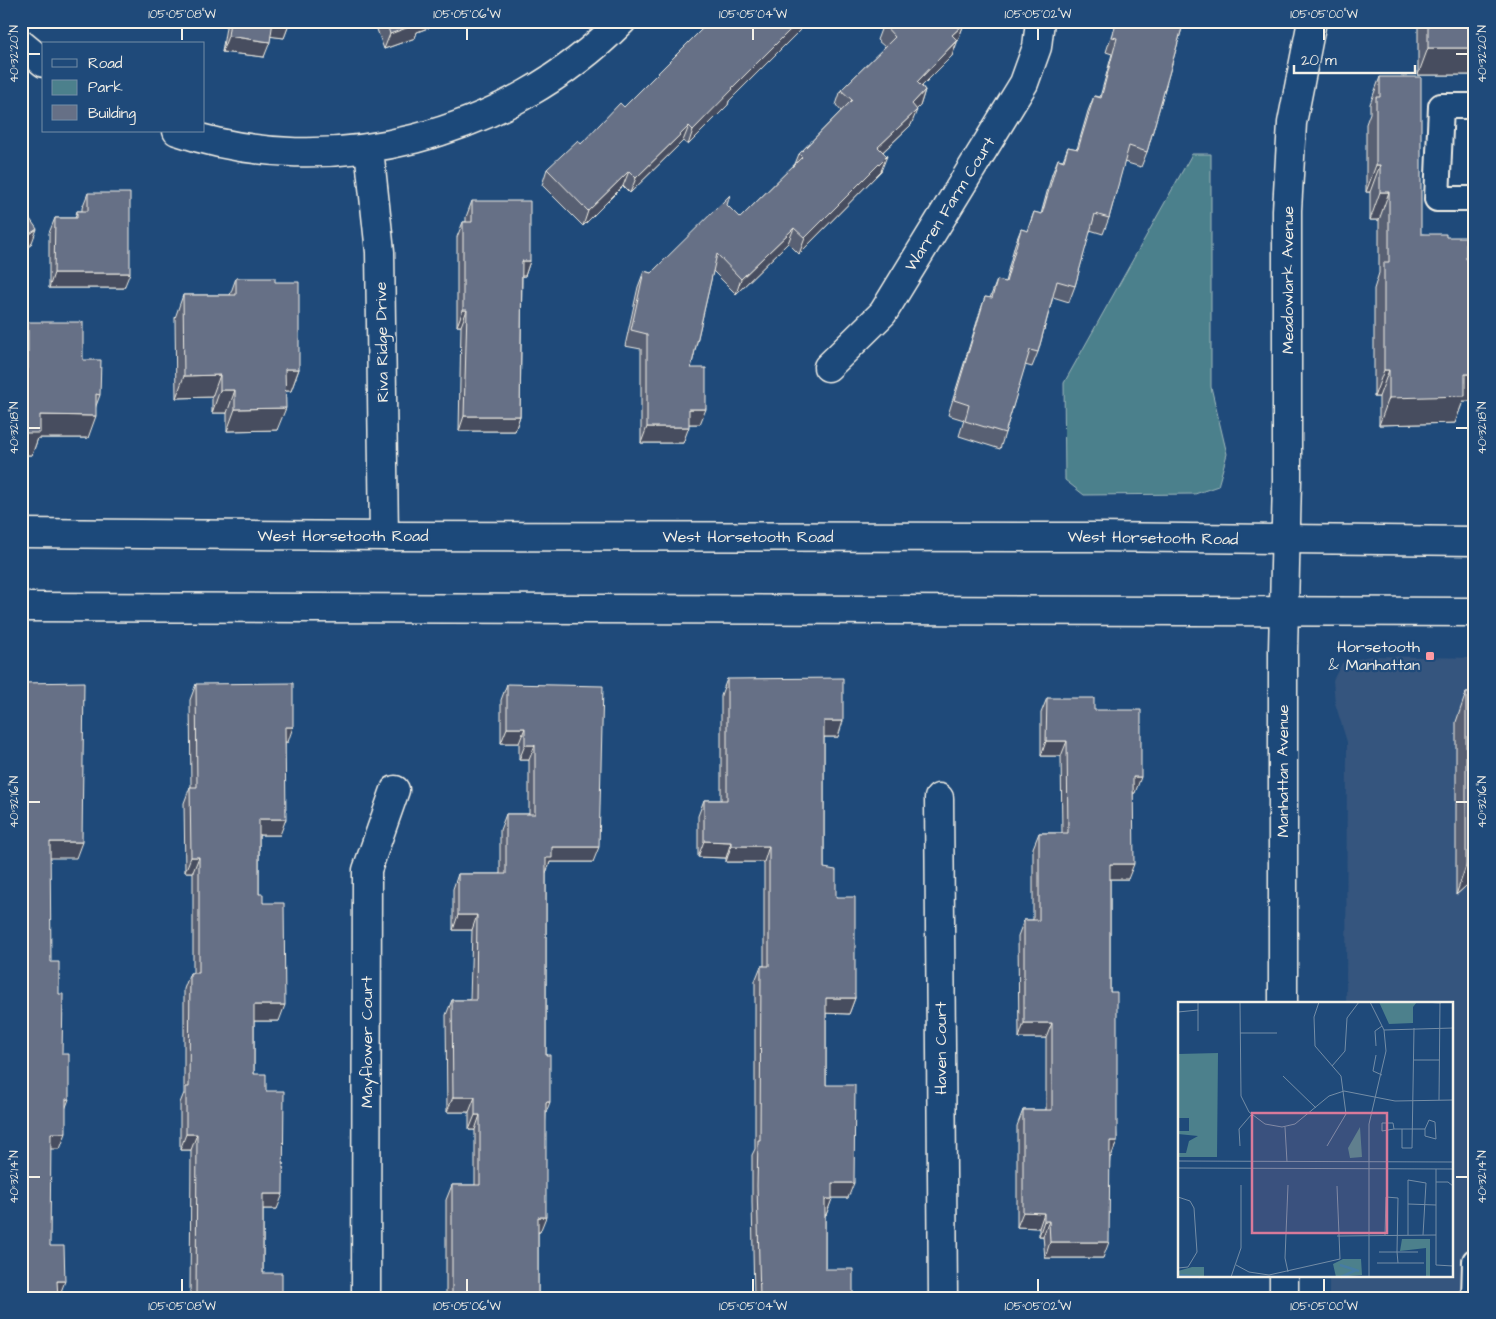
<svg xmlns="http://www.w3.org/2000/svg" width="1496" height="1319" viewBox="0 0 1496 1319" font-family="'Architects Daughter',sans-serif">
<rect width="100%" height="100%" fill="#1f4a7a"/>
<filter id="ink" filterUnits="userSpaceOnUse"><feTurbulence type="fractalNoise" baseFrequency=".02" numOctaves="2"/><feDisplacementMap in="SourceGraphic" scale="10" xChannelSelector="R" yChannelSelector="G"/><feConvolveMatrix kernelMatrix="1 2 1 2 8 2 1 2 1" color-interpolation-filters="sRGB"/></filter>
<g filter="url(#ink)">
<path fill="#34557e" d="M1370 656 1475 658V1298H1329V1275H1452V1003H1346L1347 742 1335 703 1333 680 1342 663Z"/>
<path fill="#4c808c" stroke="#a0b8ba" d="M1192 154H1211V387L1227 454 1218 486 1195 494 1084 495 1065 480 1064 383Z"/>
<g fill="none" stroke-linecap="round" stroke-linejoin="round">
<g stroke="#f4f1e8" stroke-width="28">
<path id="service" d="M1475 106H1441L1437 199H1475
M1474 1298 1475 1261"/>
</g>
<g stroke="#f4f1e8" stroke-width="31">
<path id="minor" d="M21 44 44 63
M177 131C331 184 509 135 622 21
M369 149 380 252 384 536
M828 367 883 313 1024 83 1037 47 1040 21
M939 798 943 1298
M1283 1003V651L1287 480V210L1292 123 1312 21
M1284 1275V1298
M366 1298 367 870 395 790"/>
</g>
<g stroke="#f4f1e8" stroke-width="31">
<path id="primary" d="M21 533 384 536 1095 537 1475 541
M21 607 1475 612"/>
</g>
<use href="#service" stroke="#1f4a7a" stroke-width="24"/>
<use href="#minor" stroke="#1f4a7a" stroke-width="28"/>
<use href="#primary" stroke="#1f4a7a" stroke-width="28"/>
</g>
<path fill="#586073" stroke="#f4f1e8" d="M227 21H290L284 38 270 36 264 57 222 52Z
M374 21H447L417 32 415 38 384 49Z
M710 21H809L729 101 728 105 688 145 683 141 630 193 623 186 583 226 542 185 547 169 581 144 624 107Z
M1116 21H1184L1147 152 1141 167 1124 162 1109 218 1103 234 1090 230 1075 286 1069 302 1053 297 1038 352 1032 367 1025 365 1005 433 1000 449 959 436 964 420 948 415 980 312 985 297 990 298 997 280 1005 282 1015 244 1021 229 1027 231 1034 212 1041 214 1052 174 1058 159 1063 160 1068 147 1077 149 1088 111 1094 96 1100 97 1112 54 1106 52Z
M1418 21H1475V75H1418Z
M883 24H964L952 56 922 86 925 90 920 106 916 109 911 125 883 152 881 171 799 254 788 243 736 294 713 271 691 368 700 424H689L683 443H641V349L625 346 638 287 644 271 651 273 727 205 740 218 795 164 799 154 841 111 836 105 841 90 885 47 877 40Z
M1380 77 1421 234 1446 237 1466 259 1475 401H1463L1455 423 1379 425V397H1374V289L1379 273V220H1370V192H1366V124L1370 113V104Z
M88 193 124 288H49V233L55 218H75L77 211H82V208Z
M472 201 530 261 525 276H522L520 416 515 431H459L461 326H457V237L463 222H466V217Z
M236 278 275 282 299 369 291 391H285L277 430 227 431V413H212V397L176 398 175 318 183 295H230Z
M28 322 100 395 96 406 88 438H38L32 455H21V341Z
M727 679 838 737H824V868L836 897 855 998 849 1014 826 1013V1085L848 1198H832L826 1215H825V1269L853 1298H754L752 1202V1155L755 1149V981L761 966H764V862H726V858L698 857V816L704 800H721V695Z
M196 684 288 742H285L280 835H259V894L263 903 279 1021H254V1074L266 1091 277 1209H263V1273L282 1298H190L191 1150H180V1103L184 1093V989L190 973H193V872H185L184 803 190 787H191L190 700Z
M507 684 593 862H550L546 873V1112L540 1232H538V1298H446V1200L452 1185H475V1130H469V1112H447L446 1015 452 1000H470L472 930H453V889L458 874H500V830L506 814H529V760H519V743H501V700Z
M1466 693H1475V878L1456 895V722Z
M1047 698 1094 710 1135 793H1133L1128 879H1110V992L1117 1141 1111 1157H1110L1103 1258H1045L1043 1236H1039V1228L1017 1227V1126L1023 1110H1046V1038H1019L1018 936 1024 920H1033V848L1039 833H1062L1061 756H1041V713Z"/>
<path fill="#474e5e" stroke="#f4f1e8" d="M272 21 290 22 284 38 267 36Z
M417 21H447L417 32 415 38 384 49 390 34Z
M799 21H809L729 101 728 105 688 145 693 130 732 88Z
M964 24 958 40 947 50 952 35Z
M228 36 270 42 264 57 222 52Z
M957 40 952 56 911 97 917 82Z
M1428 48H1475V75H1418Z
M925 90 920 106 906 120 912 104Z
M917 110 911 125 872 162 878 147Z
M689 126 683 141 630 193 636 178Z
M887 156 881 171 799 254 805 238Z
M1376 165H1380L1370 192H1366Z
M629 171 623 186 583 226 588 211Z
M1380 192H1389L1379 220H1370Z
M794 228 788 243 736 294 741 279Z
M37 229 31 245 21 251V240Z
M522 261H530L525 276H517Z
M54 273H130L124 288H49Z
M463 310H467L461 326H457Z
M285 369H299L291 391H277Z
M1384 370H1389L1379 397H1374Z
M1465 374H1475V401H1463L1455 423 1379 425 1389 398Z
M220 375 212 397 176 398 184 376Z
M220 390H235L227 413H212Z
M286 408 277 430 227 431 235 409Z
M689 409H706L700 424H683Z
M40 415 96 416 88 438H38L32 455H21V433Z
M464 416H520L515 431H459Z
M647 427H689L683 443H641Z
M824 721H843L838 737H819Z
M285 727H293L288 742H279Z
M507 728H525L519 743H501Z
M1046 741H1067L1061 756H1041Z
M525 745H535L529 760H519Z
M1133 777H1141L1135 793H1127Z
M259 819H286L280 835H253Z
M704 841 731 842 726 858 698 857Z
M50 842H82L76 858H45Z
M731 846H769L764 862H726Z
M552 847H599L593 862H550L546 873H540L546 858Z
M191 857H199L193 872H185Z
M1475 859V878L1456 895 1466 866Z
M1110 864H1134L1128 879H1104Z
M458 915H477L472 930H453Z
M826 998H855L849 1014 821 1013Z
M254 1005H285L279 1021H248Z
M1024 1023H1052L1046 1038H1019Z
M453 1097H475L469 1112H447Z
M66 1099H69L63 1115Z
M546 1102H550L544 1118Z
M475 1115H480L475 1130H469Z
M51 1133H66L60 1149H45Z
M186 1134H197L191 1150H180Z
M1110 1141H1117L1111 1157H1104Z
M832 1183H854L848 1198H827Z
M263 1194H283L277 1209H257Z
M825 1199H832L826 1215H819Z
M1023 1212 1044 1213 1039 1228 1017 1227Z
M538 1217H546L540 1232H532Z
M1044 1221H1049L1043 1236H1039Z
M1050 1242H1109L1103 1258H1045Z
M57 1281H65L59 1297H52Z"/>
<path fill="#667086" stroke="#f4f1e8" d="M230 21H273L270 42 228 36Z
M386 21H420V23L390 34Z
M710 21H799L732 88 733 89 693 130 689 126 636 178 629 171 588 211 547 169 578 140 581 144 620 103 624 107Z
M886 21H961L964 24 952 35 957 40 917 82 925 90 912 104 917 110 878 147 887 156 805 238 794 228 741 279 717 254 691 368H706V409H689V427H647V334L631 330 644 271 651 273 730 195 727 205 740 218 802 157 799 154 852 100 841 90 895 37 883 24Z
M1117 21H1184L1147 152 1129 146 1109 218 1095 214 1075 286 1057 281 1038 352 1030 350 1005 433 965 421 969 405 954 400 985 297 992 298 997 280 1006 282 1021 229 1028 231 1034 212 1042 214 1058 159 1064 161 1068 147 1078 149 1094 96 1101 98 1117 38 1112 37Z
M1428 21H1475V48H1428Z
M1380 77H1421V234H1446V237H1466V259H1475V374H1465V396L1389 398V370H1384V262H1389V192H1380V165H1376V97H1380Z
M88 193H130V273H54L55 218H77V211H88Z
M472 201H530V261H522L520 416H464L467 310H463V222H472Z
M21 206 37 229 21 240Z
M236 278H275V282H299V369H285L286 408 235 409V390H220V375L184 376 183 295H236Z
M28 322H83V360H101L100 395 96 394V416L40 415V433H21V369H28Z
M843 678V721H824V868L836 870V897H855V998H826V1085H855L854 1183H832V1199H825V1269H853V1298H760L757 1186 758 1140H760L761 966H769V846H731V842L704 841V800H727V679Z
M84 682 82 842H50L51 962H59V994H63L62 1054H69V1099H66V1133H51L50 1246H64L65 1281H57L58 1298H21V683Z
M293 683V727H285L286 819H259V894H263V903H284L285 1005H254V1074H266V1091H284L283 1194H263V1273H282V1298H196L197 1134H186V1087H189L190 973H199V857H191L190 787H197L196 684Z
M507 684 603 686 599 847H552V858H546V1055H550V1102H546V1217H538V1298H452V1185H480V1115H475V1097H453L452 1000H476L477 915H458V874H506V814H535V745H525V728H507Z
M1466 693H1475V859L1466 866Z
M1047 698H1094V710H1141V777H1133L1134 864H1110V992H1117V1141H1110L1109 1242H1050L1049 1221H1044V1213L1023 1212V1110H1052V1023H1024V920H1039V833H1068L1067 741H1046Z"/>
</g>
<path fill="none" stroke="#f4f1e8" stroke-width="2" d="M182 28V40M467 28V40M753 28V40M1038 28V40M1324 28V40M28 54H40M1456 54H1468M28 428H40M1456 428H1468M28 802H40M1456 802H1468M28 1177H40M1456 1177H1468M182 1279V1292M467 1279V1292M753 1279V1292M1038 1279V1292M1324 1279V1292"/>
<rect fill="#ff9aa2" stroke="#1f4a7a" stroke-width="2" x="1425" y="651" width="10" height="10" rx="2.5"/>
<g text-anchor="middle" dominant-baseline="central" stroke-width="4.5" stroke-linejoin="round" paint-order="stroke">
<g font-size="16" fill="#f4f1e8" stroke="#1f4a7a">
<text transform="translate(950 204) rotate(-58)">Warren Farm Court</text>
<text transform="translate(1288 280) rotate(-90)">Meadowlark Avenue</text>
<text transform="translate(382 342) rotate(-91)">Riva Ridge Drive</text>
<text x="343" y="536">West Horsetooth Road</text>
<text x="748" y="537">West Horsetooth Road</text>
<text transform="translate(1153 538) rotate(1)">West Horsetooth Road</text>
<text transform="translate(1283 771) rotate(-90)">Manhattan Avenue</text>
<text transform="translate(367 1042) rotate(-90)">Mayflower Court</text>
<text transform="translate(941 1048) rotate(-90)">Haven Court</text>
</g>
<g font-size="16" fill="#f4f1e8" stroke="#1f4a7a" text-anchor="end">
<text x="1420" y="647">Horsetooth<tspan x="1420" dy="18">&amp; Manhattan</tspan></text>
</g>
</g>
<g transform="translate(1178 1002)">
<rect width="275" height="275" fill="#1f4a7a"/>
<path d="M201 0H239L235 5V21L211 22ZM40 51 39 155H0V151H8L11 139 20 134 0 132V129H11V116H0V52ZM182 125 184 155 172 156 170 146ZM224 237H252V275H248V246L222 249ZM165 257H183L184 273 158 275 155 262ZM14 265H26V275H0V269Z" fill="#4c808c"/>
<path fill="none" stroke="#467ca3" stroke-width="2.5" d="M162 263 181 269M2 273 22 275M163 275 178 268"/>
<path fill="none" stroke="#748da6" stroke-width="1" d="M62 0 63 94 71 110 87 122 104 125 117 122 151 94 166 89 217 99 275 98M141 0 136 15 137 44 163 74 168 112 149 144M245 0 263 1M0 10 20 8M206 28 275 26M20 29V0M62 31H99M198 44 197 29 204 24M198 53 195 69 204 73M236 58H262M154 64 167 49 169 16 181 0M105 74 138 106M261 98 262 0M107 125 109 160M216 127 204 129V121H215L216 127H224V146H234L236 26M224 127H247V134L258 137 257 120 251 118 247 127M62 144 61 127 73 113M0 159 275 160M0 166 275 167M258 167V263L275 264M258 180H270L275 184M110 183 107 256 110 270M0 195 12 199 16 206 19 250 10 265 0 266M230 202 258 203M207 233 208 195 220 196 219 250H240M230 233V178L248 181 245 233M159 234 258 233M201 250H219L220 261H246M199 261H220M58 263 71 270 91 273 162 257 159 184M53 275 63 246V183M191 275V122L208 49 206 28 192 0"/>
<path fill="#d87a9a" fill-opacity="0.15" stroke="#d87a9a" stroke-width="2.5" d="M74 111H209V231H74Z"/>
<rect width="275" height="275" fill="none" stroke="#f4f1e8" stroke-width="2.5"/>
</g>
<rect width="1496" height="1319" fill="none" stroke="#1f4a7a" stroke-width="55"/>
<rect x="42" y="42" width="162" height="90" fill="#1f4a7a" stroke="#748da6"/>
<rect x="52" y="59" width="25" height="8" fill="#1f4a7a" stroke="#748da6"/>
<text x="88" y="68" font-size="15" fill="#f4f1e8">Road</text>
<rect x="52" y="80" width="25" height="15" fill="#4c808c" stroke="#748da6"/>
<text x="88" y="92" font-size="15" fill="#f4f1e8">Park</text>
<rect x="52" y="105" width="25" height="15" fill="#667086" stroke="#748da6"/>
<text x="88" y="118" font-size="15" fill="#f4f1e8">Building</text>
<path d="M1294 65v8h121v-8" fill="none" stroke="#f4f1e8" stroke-width="2.5"/>
<text x="1301" y="65" font-size="15" fill="#f4f1e8" stroke="#1f4a7a" stroke-width="4" paint-order="stroke">20 m</text>
<rect x="28" y="28" width="1440" height="1264" fill="none" stroke="#f4f1e8" stroke-width="2"/>
<g font-size="12" text-anchor="middle" fill="#f4f1e8">
<text x="182" y="18">105°05'08"W</text>
<text x="467" y="18">105°05'06"W</text>
<text x="753" y="18">105°05'04"W</text>
<text x="1038" y="18">105°05'02"W</text>
<text x="1324" y="18">105°05'00"W</text>
<text transform="translate(14 54) rotate(-90)" y="4">40°32'20"N</text>
<text transform="translate(1482 54) rotate(-90)" y="4">40°32'20"N</text>
<text transform="translate(14 428) rotate(-90)" y="4">40°32'18"N</text>
<text transform="translate(1482 428) rotate(-90)" y="4">40°32'18"N</text>
<text transform="translate(14 802) rotate(-90)" y="4">40°32'16"N</text>
<text transform="translate(1482 802) rotate(-90)" y="4">40°32'16"N</text>
<text transform="translate(14 1177) rotate(-90)" y="4">40°32'14"N</text>
<text transform="translate(1482 1177) rotate(-90)" y="4">40°32'14"N</text>
<text x="182" y="1310">105°05'08"W</text>
<text x="467" y="1310">105°05'06"W</text>
<text x="753" y="1310">105°05'04"W</text>
<text x="1038" y="1310">105°05'02"W</text>
<text x="1324" y="1310">105°05'00"W</text>
</g>
</svg>
